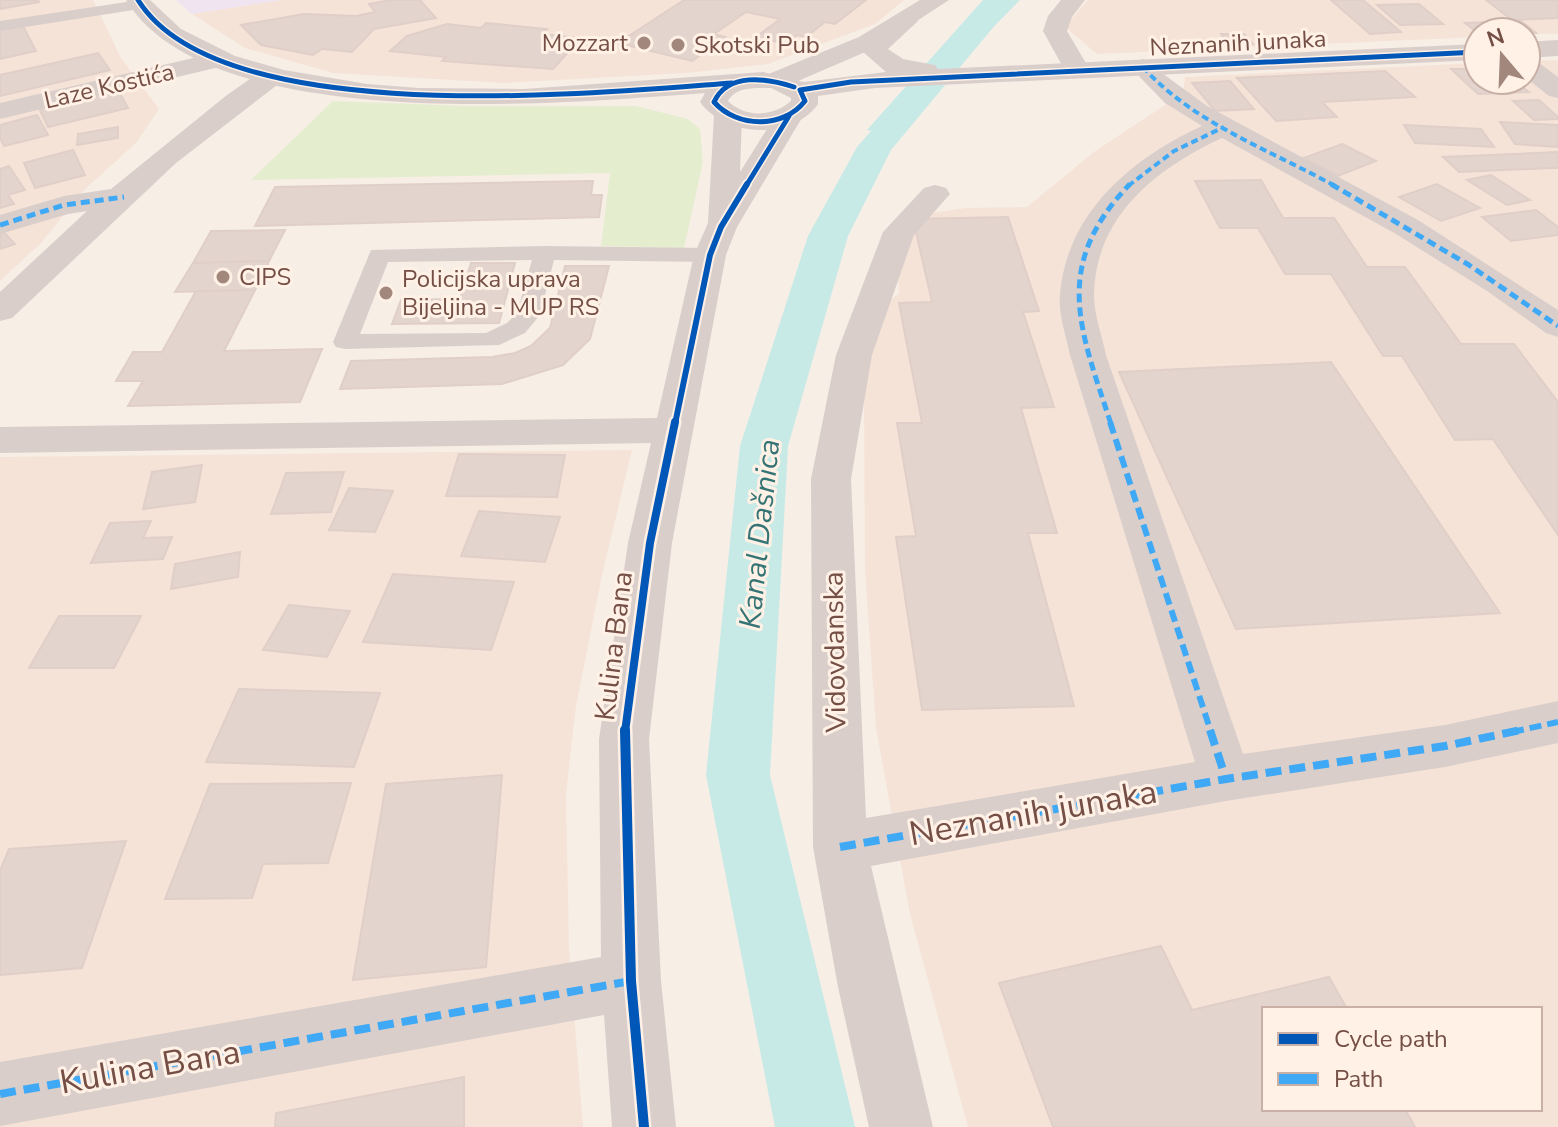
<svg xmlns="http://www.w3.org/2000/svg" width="1558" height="1127" viewBox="0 0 1558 1127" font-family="'Nunito Sans',sans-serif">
<rect width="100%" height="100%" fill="#f7eee6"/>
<path fill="#f5e3d7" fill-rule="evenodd" d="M0 0H93L121 58 159 109 137 142 83 191 42 242 0 281Z
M282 0H904L875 24 768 64 686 73 504 83 333 73 245 48 192 14Z
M1088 0H1558V34L1478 32V37L1097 54 1065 27Z
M1558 60V1127H968L910 914 876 728 865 572 864 391 881 309 899 293 895 218 966 208 1027 207 1094 152 1183 93 1185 77 1478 63V80H1526V61ZM1264 1009H1540V1109H1264Z
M632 450 602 575 576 706 566 793 569 950 583 1127H0V457Z"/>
<path fill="#f0e4f1" d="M176 0H282L192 14Z"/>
<path fill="#e5edcf" d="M333 101 466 106H636L688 119 700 129 703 162 684 248 601 246 610 173 251 180Z"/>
<path fill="#c7eae7" d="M983 0H1020L961 60 896 136 867 130Z"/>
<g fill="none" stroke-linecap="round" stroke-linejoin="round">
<path fill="#c7eae7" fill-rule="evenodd" d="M986 0H1016L891 150 848 236 788 446 770 775 855 1127H775L706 775 740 446 808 236 857 147Z"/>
</g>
<path fill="#e3d4cd" stroke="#e0cfc8" stroke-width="2" d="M0 0H38L39 2 0 9Z
M391 0H420L436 18 374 29 352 52 322 49 313 55 261 45 241 25 304 14 356 16 375 12 369 4Z
M684 0H866L835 24 825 22 806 37 797 35 786 44 756 37 780 19 746 12 714 34 725 37 692 61 618 43Z
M1331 0H1363L1401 32 1370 34Z
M1486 0H1558V18L1512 20Z
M1419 4 1443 24 1400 25 1377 5Z
M1521 21 1536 33H1478L1465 23Z
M486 23 547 29 542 34 581 38 553 69 442 61 446 57 390 51 407 36 447 24 481 28Z
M23 26 36 51 0 59V30Z
M1221 34H1244L1253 44 1230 45Z
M98 53 110 70 0 96V75Z
M1451 69H1478V80H1514L1529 92 1478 94Z
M1385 71 1415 97 1322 102 1337 117 1276 121 1237 78Z
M1230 81 1254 109 1215 111 1192 83Z
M117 88 128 108 48 127 38 106Z
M1539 100 1558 117V119L1534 120 1513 101Z
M37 115 48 135 4 146 0 138V125Z
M1500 122 1558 125V147L1515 144Z
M1404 125 1481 129 1494 147 1415 143Z
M118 127V138L77 145 78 134Z
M1342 144 1376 161 1338 176 1304 158Z
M73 150 85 175 35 188 24 163Z
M1558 152V168H1551L1459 172 1443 157Z
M9 166 25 190 8 195 14 204 0 208V169Z
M1491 175 1530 200 1507 205 1467 180Z
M1261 180 1283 218H1334L1367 267H1405L1461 344H1514L1558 402V535L1493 439 1455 440 1402 356H1383L1331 274H1285L1258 228H1220L1195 181Z
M593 181 591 195H602L599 217 255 226 275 187Z
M1437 184 1480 208 1441 221 1399 197Z
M1536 210 1558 227V235L1511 241 1482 217Z
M1008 217 1039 311 1023 312 1054 407 1021 408 1057 533H1028L1074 706 922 710 896 537 916 536 897 423H922L899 303 932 302 913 219Z
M0 228 15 244 0 249Z
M285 230 269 261 193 263 211 231Z
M269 261 255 290 175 292 193 263Z
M471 263H515L499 323 392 324 401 300 460 299Z
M565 266H609L590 339 563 365 502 384 340 389 351 361 492 357 515 353 531 346 550 328Z
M255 290 224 351 322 349 300 402 128 406 143 381H116L133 352H162L196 291Z
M1331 362 1500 613 1236 629 1119 372Z
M459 454 565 455 557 497 446 496Z
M202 465 195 502 143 509 152 472Z
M344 472 331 512 271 514 286 473Z
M349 488 393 491 375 532 329 530Z
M479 511 560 517 545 562 461 556Z
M151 521 143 538 172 537 163 559 91 563 110 523Z
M240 552 238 577 171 589 175 564Z
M393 574 514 582 491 650 363 642Z
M289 605 350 611 327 657 263 650Z
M59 616H141L114 668H29Z
M239 689 380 693 354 767 206 762Z
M502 775 486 967 353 980 386 784Z
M351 783 328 863 263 864 252 898 165 899 210 784Z
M126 841 82 968 0 975V871L9 849Z
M1161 946 1192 1010 1329 977 1347 1009H1264V1109H1405L1415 1127H1053L999 983Z
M464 1077V1127H275L276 1113Z"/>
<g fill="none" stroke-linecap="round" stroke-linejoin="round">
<path fill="#dacecb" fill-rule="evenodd" d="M140 0 146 2V8L0 31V21Z
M545 246 710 248 721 255 710 262 554 260 540 315 525 333 499 345 345 349 336 347 333 342 371 250ZM532 260 517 313 507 323 486 333 360 334 388 262Z"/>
<path fill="#dacecb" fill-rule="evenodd" d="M920 0H949L877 47 784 87H766L762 81 766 75 859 37Z
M1061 0H1085L1072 17 1067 31 1090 70 1086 76H1068L1043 31 1048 16Z
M219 52 228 55 232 60 228 65 0 119V103Z
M1526 57 1535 60 1558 77V98L1549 96 1526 78Z
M1143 59 1152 62 1166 76 1207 106 1418 220 1558 310V337L1546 333 1487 291 1396 234 1222 138C1157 168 1095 216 1094 295 1094 315 1102 335 1106 355L1243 754 1445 725 1558 701V743L1445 767 1226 801 871 866 933 1127H869L838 987 813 847 811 479 836 355 883 232 924 188 935 185 946 188 950 194 914 235 872 355 851 479 866 818 1195 762 1070 355C1066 335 1058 314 1060 294 1067 212 1132 158 1202 126L1165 103 1130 67 1134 62Z
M272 68 281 70 285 76 281 82 176 163 12 318 0 321V292L87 211 68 214 0 234V215L64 196 111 189 227 95 263 70Z
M728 107 738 109 742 115 740 172 779 110 789 108 799 110 803 116 737 227 726 255 672 543 649 739 661 981 676 1127H612L604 1015 0 1126V1062L601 957 599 739 628 543 651 443 0 453V427L657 418 694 255 708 223 714 115 718 109Z"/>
<path fill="#dacecb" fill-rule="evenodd" d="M126 0H150L181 29 235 56 284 70 367 84 419 88 524 89 763 72 804 82 886 72 862 51C869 33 895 11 915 16L918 21 888 49 903 59 935 65 938 69 1478 44V60L875 88 818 96V104C792 141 725 137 700 102L705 93C566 103 210 137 126 0ZM771 88 791 98V101C773 117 745 118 728 101 736 86 756 88 771 88Z
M1558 40V56L1526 58V42Z"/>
<path stroke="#3fa9f5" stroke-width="4" stroke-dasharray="7 4" stroke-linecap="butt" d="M1143 67C1193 123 1270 150 1335 186
M1128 186 1174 151 1224 127"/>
<path stroke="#3fa9f5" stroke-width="5" stroke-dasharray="9 5" stroke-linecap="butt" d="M1331 184 1469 265 1558 326
M0 225 64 205 124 197
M1111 424C1080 329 1051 266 1130 184"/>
<path stroke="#3fa9f5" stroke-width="6" stroke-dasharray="12 6" stroke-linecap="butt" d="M1110 422 1211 732
M1512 732 1558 722"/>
<path stroke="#3fa9f5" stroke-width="8" stroke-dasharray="16 8" stroke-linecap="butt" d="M1210 730 1226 779
M840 847 1226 779 1445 746 1521 730
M0 1094 631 981"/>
<g stroke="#fff1e6" stroke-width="8">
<path id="cycleway-far3" d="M138 0C220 131 596 93 732 83
M794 87C767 78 728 72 714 102 737 128 783 129 805 101L800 90 851 82 1478 52
M746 186 789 116"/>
</g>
<g stroke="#fff1e6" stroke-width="10">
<path id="cycleway-far2" d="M675 424 710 255 721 227 747 184"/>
</g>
<g stroke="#fff1e6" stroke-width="13">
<path id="cycleway-far1" d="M625 732 650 543 675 422"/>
</g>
<g stroke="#fff1e6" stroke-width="15">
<path id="cycleway" d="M625 730 631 981 644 1127"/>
</g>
<use href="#cycleway-far3" stroke="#0057b8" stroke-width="5"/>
<use href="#cycleway-far2" stroke="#0057b8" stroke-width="6"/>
<use href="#cycleway-far1" stroke="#0057b8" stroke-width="8"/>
<use href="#cycleway" stroke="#0057b8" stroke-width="10"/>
</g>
<g fill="#a2877d" stroke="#fff1e6" stroke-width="3">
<circle cx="644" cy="43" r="8"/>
<circle cx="678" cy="45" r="8"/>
<circle cx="223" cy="277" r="8"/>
<circle cx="386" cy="293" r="8"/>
</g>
<g text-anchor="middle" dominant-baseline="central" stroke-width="6" stroke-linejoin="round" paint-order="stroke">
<g font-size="24" fill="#754f45" stroke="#fff1e6" text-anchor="start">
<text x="628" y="43" text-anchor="end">Mozzart</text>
<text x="694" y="45">Skotski Pub</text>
<text x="239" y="277">CIPS</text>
<text x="402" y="279">Policijska uprava<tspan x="402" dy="28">Bijeljina - MUP RS</tspan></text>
</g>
<g font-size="24" fill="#754f45" stroke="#fff1e6">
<text transform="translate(1238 43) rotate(-3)">Neznanih junaka</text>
<text transform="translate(109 86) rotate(-13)">Laze Kostića</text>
</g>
<g font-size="28" fill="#754f45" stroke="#fff1e6">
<text transform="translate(614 646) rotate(-83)">Kulina Bana</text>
<text transform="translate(835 652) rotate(-91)">Vidovdanska</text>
</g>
<g font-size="30" font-style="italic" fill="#357475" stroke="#fff1e6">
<text transform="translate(760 534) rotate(-84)">Kanal Dašnica</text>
</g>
<g font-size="34" fill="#754f45" stroke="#fff1e6">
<text transform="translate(1033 813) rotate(-10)">Neznanih junaka</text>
<text transform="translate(150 1067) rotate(-10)">Kulina Bana</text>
</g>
</g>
<rect x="1262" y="1007" width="280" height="104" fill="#fff1e6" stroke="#c8b0a6" stroke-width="2"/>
<rect x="1278" y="1033" width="40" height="12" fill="#0057b8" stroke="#c8b0a6" stroke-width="2"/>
<text x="1334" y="1047" font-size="24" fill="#754f45">Cycle path</text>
<rect x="1278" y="1073" width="40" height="12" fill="#3fa9f5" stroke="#c8b0a6" stroke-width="2"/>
<text x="1334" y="1087" font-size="24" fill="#754f45">Path</text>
<g transform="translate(1502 56) rotate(341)"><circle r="38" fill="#fff1e6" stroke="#c8b0a6" stroke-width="2"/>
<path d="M0-6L14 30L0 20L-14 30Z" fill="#a2877d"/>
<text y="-12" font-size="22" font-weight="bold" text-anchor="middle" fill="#754f45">N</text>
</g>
</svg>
